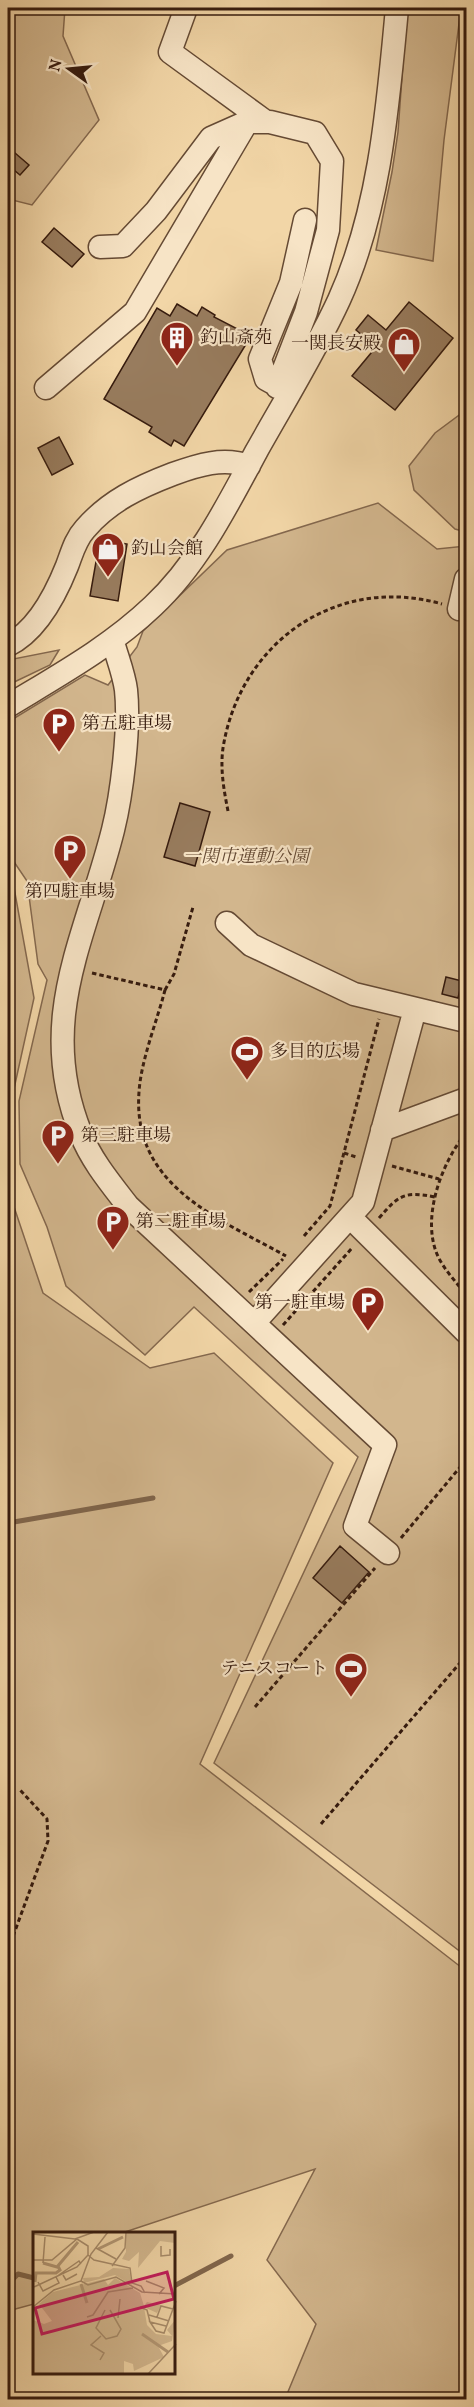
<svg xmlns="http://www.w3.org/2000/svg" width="474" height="2407" viewBox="0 0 474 2407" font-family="Vollkorn,'Noto Serif JP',serif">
<rect width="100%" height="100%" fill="#f2d6a7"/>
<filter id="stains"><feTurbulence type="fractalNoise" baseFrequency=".00333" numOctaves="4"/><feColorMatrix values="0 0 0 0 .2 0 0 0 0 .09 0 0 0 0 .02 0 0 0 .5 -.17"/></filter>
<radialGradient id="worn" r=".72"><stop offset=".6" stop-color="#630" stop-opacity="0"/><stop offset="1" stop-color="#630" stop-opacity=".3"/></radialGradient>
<path fill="#d2b68d" stroke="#84684e" stroke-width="1.5" d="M8 8H65L63 36 99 120 32 205 8 199Z
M407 8H461L444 140 433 261 376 250 392 172 398 132Z
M466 410V532L455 529 414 490 409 466 435 433Z
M378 503 437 549 466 546V1956L214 1763 358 1457 194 1307 145 1355 66 1286 47 1227 20 1164 19 1101 47 980 38 964 27 881 8 853V722L85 675 108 685 137 647 143 631 227 550Z
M59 650 50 665 8 685V660Z
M8 875 13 882 34 998 8 1116Z
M8 1189 43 1293 150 1368 214 1353 333 1463 200 1764 466 1971V2399H285L316 2324 267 2260 315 2169 122 2233H34V2304L8 2311Z"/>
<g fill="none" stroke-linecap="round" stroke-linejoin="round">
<path stroke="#80654b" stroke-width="5" d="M8 1523 153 1498
M8 2284 18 2274 34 2278
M174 2286 231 2256"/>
</g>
<path fill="#987c5e" stroke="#361b0e" stroke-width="1.5" d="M8 147 29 165 20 175 8 165Z
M54 228 84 254 72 267 42 242Z
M409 302 453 338 395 410 352 376 376 347 356 330 368 315 386 330Z
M177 304 197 316 202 307 215 315 214 317 251 336 184 446 174 440 171 446 149 432 152 427 104 399 157 308 170 316Z
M59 437 73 464 52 475 38 448Z
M100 539 127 544 118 601 90 596Z
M180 803 210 812 195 866 164 857Z
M446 977 462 981 458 998 442 994Z
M340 1546 369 1572 342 1603 313 1578Z"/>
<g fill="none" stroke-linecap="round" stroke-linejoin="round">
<g stroke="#654a34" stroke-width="25">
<path id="minor" d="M186 8 170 52 266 122
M100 247 123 246 156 211 211 138 247 122
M46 388 135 312 247 122H270L315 133 332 161 328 230 306 312 277 387
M288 391 266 379 260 359 291 283 305 220
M459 609 466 579
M113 642C117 657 124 674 126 690 130 727 122 794 113 830 86 938 35 1020 81 1134 91 1160 111 1184 128 1206L385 1445 355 1526 388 1553
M8 645C37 631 55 596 67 566 72 553 75 540 85 529 109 501 139 487 173 474 198 465 223 457 249 466
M8 706C59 675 110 647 153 606 198 564 227 506 256 452 284 402 315 352 339 300 380 210 388 105 397 8
M227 923 251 945 354 994 466 1021
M382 1130 466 1099
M350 1217 466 1332
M255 1322 363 1202 415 1009"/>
</g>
<path stroke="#361b0e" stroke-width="3" stroke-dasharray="4.5 3" stroke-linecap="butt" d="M228 811C224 791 220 769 223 748 240 642 337 574 442 604
M92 973 165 990 174 974 193 907
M165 990C157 1021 141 1060 139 1092 132 1186 218 1218 286 1256
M466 1133C441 1163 418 1224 441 1262 448 1274 458 1284 466 1295
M344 1153 356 1157
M392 1166 439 1179
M379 1218C399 1195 404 1191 435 1197
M304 1236 330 1206 379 1019
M249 1292 283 1259
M283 1325 353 1247
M401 1538 466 1460
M255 1707 375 1568
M321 1824 466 1656
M8 1950 48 1841 47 1819 20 1790"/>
<use href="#minor" stroke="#f7e4c6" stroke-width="22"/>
</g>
<defs>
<g id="building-pin" transform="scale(1.725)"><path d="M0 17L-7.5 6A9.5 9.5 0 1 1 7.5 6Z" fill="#8f2418" stroke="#f7e4c6"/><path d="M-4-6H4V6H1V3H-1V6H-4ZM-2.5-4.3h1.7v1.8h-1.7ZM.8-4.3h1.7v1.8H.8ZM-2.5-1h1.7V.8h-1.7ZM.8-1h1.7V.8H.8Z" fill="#fff"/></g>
<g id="shop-pin" transform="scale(1.725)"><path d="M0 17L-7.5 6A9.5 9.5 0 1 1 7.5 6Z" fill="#8f2418" stroke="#f7e4c6"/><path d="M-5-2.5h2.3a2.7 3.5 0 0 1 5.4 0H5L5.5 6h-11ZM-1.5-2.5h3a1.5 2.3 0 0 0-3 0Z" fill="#fff"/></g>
<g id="parking-pin" transform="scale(1.725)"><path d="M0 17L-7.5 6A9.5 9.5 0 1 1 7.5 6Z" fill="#8f2418" stroke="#f7e4c6"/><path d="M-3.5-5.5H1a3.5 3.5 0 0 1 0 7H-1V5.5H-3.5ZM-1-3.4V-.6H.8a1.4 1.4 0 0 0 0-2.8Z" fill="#fff"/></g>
<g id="stadium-pin" transform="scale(1.725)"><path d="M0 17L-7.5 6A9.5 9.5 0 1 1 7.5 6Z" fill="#8f2418" stroke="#f7e4c6"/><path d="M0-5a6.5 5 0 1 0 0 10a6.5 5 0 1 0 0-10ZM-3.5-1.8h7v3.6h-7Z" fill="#fff"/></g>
</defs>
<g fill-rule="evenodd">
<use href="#building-pin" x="177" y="338"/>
<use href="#shop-pin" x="404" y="344"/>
<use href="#shop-pin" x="108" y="549"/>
<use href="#parking-pin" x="59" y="724"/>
<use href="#parking-pin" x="70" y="851"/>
<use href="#stadium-pin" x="247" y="1052"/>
<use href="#parking-pin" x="58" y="1136"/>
<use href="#parking-pin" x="113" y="1222"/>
<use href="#parking-pin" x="368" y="1303"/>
<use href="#stadium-pin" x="351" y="1669"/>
</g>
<g text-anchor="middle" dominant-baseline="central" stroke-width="4.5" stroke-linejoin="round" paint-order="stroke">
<g font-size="18" fill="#361b0e" stroke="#f7e4c6" text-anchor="start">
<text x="200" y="338">釣山斎苑</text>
<text x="381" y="344" text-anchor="end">一関長安殿</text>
<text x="131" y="549">釣山会館</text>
<text x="82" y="724">第五駐車場</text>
<text x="70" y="892" text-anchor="middle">第四駐車場</text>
<text x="270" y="1052">多目的広場</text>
<text x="81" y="1136">第三駐車場</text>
<text x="136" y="1222">第二駐車場</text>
<text x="345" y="1303" text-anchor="end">第一駐車場</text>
<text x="328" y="1669" text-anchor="end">テニスコート</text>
</g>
<g font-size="18" font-style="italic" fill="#654a34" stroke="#f7e4c6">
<text x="246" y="857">一関市運動公園</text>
</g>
</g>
<g transform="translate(33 2232)">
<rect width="142" height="142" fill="#f2d6a7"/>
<path d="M93 0H142V11L127 9 105 36 106 20 96 29 89 27 93 20ZM80 36 96 37 99 53 82 43 51 51 50 46 66 45ZM82 46 107 61 111 74 114 70 128 73 124 81 111 75 114 93 123 102 139 104 134 98 142 88 139 109 125 114 131 125 101 139 100 132 91 129V142H0V88L11 92 19 89 6 72 20 60 71 47 75 53Z" fill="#d2b68d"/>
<path fill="none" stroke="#b29673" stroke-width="3" d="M65 17 90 5M10 31 24 35 45 10M2 50 3 41H23L27 38 25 34M48 52 54 71M109 102 135 120"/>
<path fill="none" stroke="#a78b6a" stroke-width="1.5" d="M0 2 42 7 61 0M128 14V24L137 23V17M63 16 83 27M0 28H19L44 7 55 14V23L61 28 97 36 99 51 108 54 112 61M10 31 12 5M79 34 92 16 93 0M30 43 33 48 44 42M23 45 46 29 48 32M48 49 55 53 83 45 109 60 143 62M113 49 131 56 126 62M5 50 10 59 26 51 23 45M1 55 44 35 55 23M0 75 21 58 48 49 58 22 75 0M107 75 114 78 117 90M72 78 63 96 73 107 84 104 88 97 77 78M116 83 136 89M54 85 60 83 75 60 100 56M124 85 128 74 140 77M85 86 87 67M133 94 117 90 123 99 131 101 143 69M67 128 71 121 58 113 68 104M115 142 143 112"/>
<path fill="#c2185b" fill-opacity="0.15" stroke="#c2185b" stroke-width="3" d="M134 40 141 67 9 102 2 76Z"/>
<rect width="142" height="142" fill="none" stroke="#361b0e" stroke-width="3"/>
</g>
<rect width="474" height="2407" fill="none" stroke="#f2d6a7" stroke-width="30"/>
<rect x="9" y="9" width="456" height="2389" fill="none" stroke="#361b0e" stroke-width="3"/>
<rect x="15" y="15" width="444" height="2377" fill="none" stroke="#361b0e" stroke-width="1.5"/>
<g transform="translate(69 69) rotate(285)" stroke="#f7e4c6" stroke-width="4.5" paint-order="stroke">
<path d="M0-4.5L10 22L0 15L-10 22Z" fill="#361b0e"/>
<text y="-9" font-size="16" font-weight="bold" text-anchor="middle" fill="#361b0e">N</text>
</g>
<rect width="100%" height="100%" filter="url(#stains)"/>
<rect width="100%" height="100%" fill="url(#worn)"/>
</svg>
